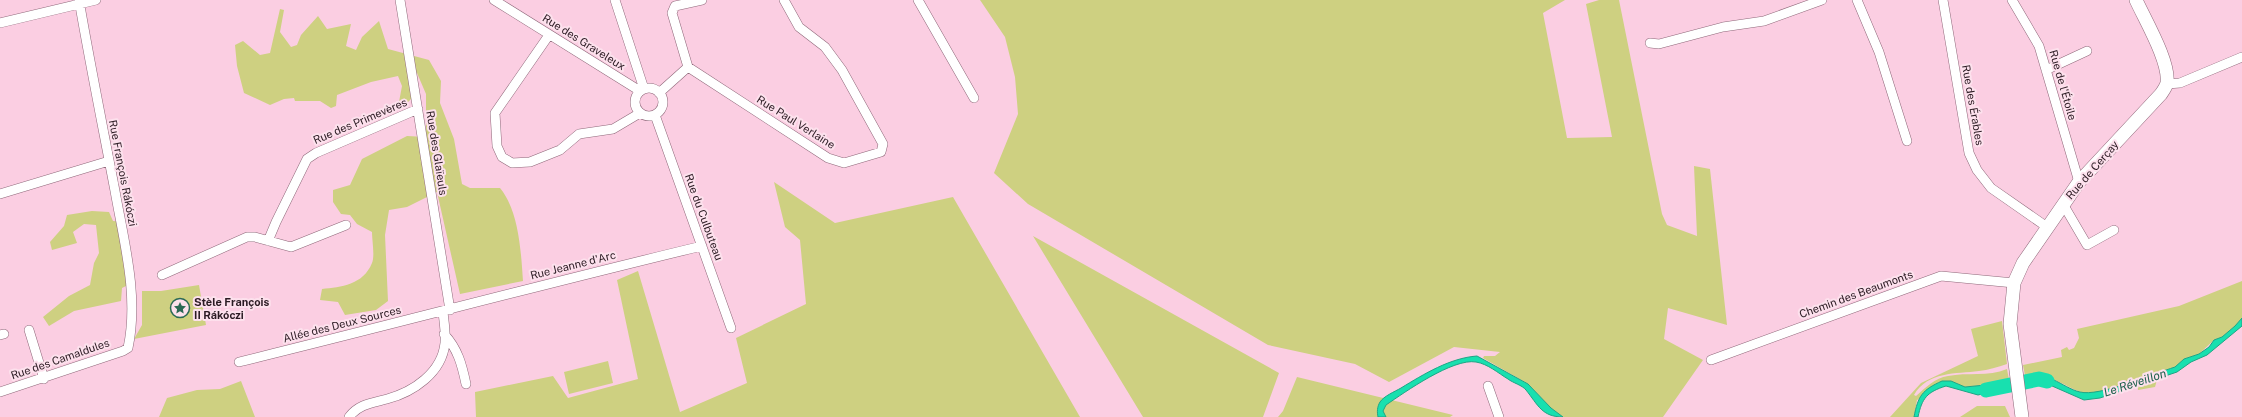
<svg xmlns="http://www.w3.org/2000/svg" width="2242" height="417" viewBox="0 0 2242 417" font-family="'Public Sans',sans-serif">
<rect width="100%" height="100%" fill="#fbcee2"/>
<path fill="#ced081" d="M980 0H1565L1543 13 1567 138 1612 137 1586 4 1599 0H1619L1662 214 1667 225 1697 236 1694 166 1710 169 1727 325 1668 308 1664 339 1703 360 1663 417H1563L1551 408 1528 384 1483 358 1484 356H1495L1500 352 1454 347 1389 382 1355 364 1268 345 1028 204 994 173 1018 114 1015 77 1005 37Z
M280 9 284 10 280 32 291 47 297 45 301 35 318 16 327 29 351 24 346 46 356 50 362 37 379 21 388 49 429 60 441 81 440 103 454 139 462 184 470 188H500C519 211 521 252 523 281L460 294 437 192 407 207 389 210 385 235 388 301 376 310 345 315 338 302 320 300 322 289C341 287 363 285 372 263 375 256 372 240 372 232L357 224 350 215 341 214 333 202V190L350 185 362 159 407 136 426 137V94L417 73 411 75 413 97 403 107 399 102 402 86 398 76 371 82 337 95 336 106 331 108 320 101H295L294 98 284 99 270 105 244 93 237 66 235 45 243 41 260 55 270 53Z
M774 182 835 223 953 197 1080 417H476L475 392 553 376 568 398 638 379 617 280 638 271 680 412 747 383 736 338 806 304 800 240 785 227Z
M92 211 109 212 113 221 125 222 132 283 122 288 121 301 74 311 49 326 43 317 69 296 90 285 94 263 99 253 96 225 84 224 73 232 77 243 52 250 50 242 64 226 67 215Z
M1033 236 1279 373 1263 417H1143Z
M2242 281V318L2235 326 2222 337 2214 340 2199 354 2184 359 2175 367 2156 373 2157 380 2155 387 2138 390 2137 379 2114 387 2103 396C2095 394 2086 394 2078 391 2063 386 2043 368 2026 381L2023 365 2062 357 2061 350 2067 347 2069 350 2074 348 2079 338 2077 329 2179 306Z
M199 285 206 325 134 339 142 325V291H161Z
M2002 321 2007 364C1998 367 1988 370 1979 371 1956 374 1928 371 1914 395L1916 396C1925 388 1935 378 1948 376 1967 372 1988 377 2007 369L2009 380 2006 381V383L1965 387 1951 381 1917 400 1914 417H1890L1921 383 1978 356 1971 329Z
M608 361 613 383 569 394 564 372Z
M1297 377 1453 415 1450 417H1278L1283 411Z
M241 381 255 417H159L167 398 197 390 220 389Z
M1977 406H2005L2010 417H1960Z"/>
<path fill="#18e0af" stroke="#1ea585" d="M2242 318V326L2207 355 2191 362 2177 372 2100 398 2084 400 2043 382 2027 384 2026 381C2045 367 2062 388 2080 392 2099 397 2153 374 2175 367L2184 359 2199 354 2209 347 2214 340 2222 337 2235 326Z
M1477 356 1528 384 1551 408 1563 417C1542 417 1538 405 1526 390 1522 385 1513 383 1508 379 1498 373 1488 364 1476 362 1453 358 1405 392 1386 405L1383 411 1386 417H1378C1377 412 1377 407 1380 402 1384 396 1394 392 1401 388 1424 374 1450 358 1477 356Z
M1942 381H1951L1965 387 2006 383V388L1978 395 1946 386C1927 392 1922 398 1918 417H1914C1918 396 1922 390 1942 381Z"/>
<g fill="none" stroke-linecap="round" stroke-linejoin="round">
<path stroke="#18e0af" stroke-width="15" d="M1986 390 2039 379 2047 381"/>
<g stroke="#8f687a" stroke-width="10">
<path id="street" d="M400 0 450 310
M494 0 640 91
M615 0 644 89
M702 0 675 6 672 13 688 67 828 158 844 163 881 152 883 144 842 70 825 47 799 27 784 0
M918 0 974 98
M1857 0 1879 52 1907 141
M1943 0 1969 153 1977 170 1991 188 2047 227
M2012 0 2039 46 2079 182
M0 23 96 0
M549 35 495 113 497 146 502 157 512 163 530 162 560 150 579 134 613 129 640 113
M1650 43 1659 44 1723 27 1764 21 1822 0
M2046 70 2087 51
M2167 84 2180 83 2242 57
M635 102a14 14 0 1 1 28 0a14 14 0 1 1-28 0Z
M659 93 688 67
M655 115 731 328
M0 194 109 161
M2063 204 2087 245 2114 230
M268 241 276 222 307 159 316 153 418 109
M162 275 247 237H255L291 247 346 225
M29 330 44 379
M444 334C458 349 462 365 466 384
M0 335 4 334
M1711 360 1941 276 2014 283
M239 362C394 324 548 283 702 246
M1488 386 1499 417
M0 392 123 351 128 348C139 296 124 242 115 191 103 128 90 64 79 0
M349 417C359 404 372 403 387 399 413 392 442 373 445 343 446 333 444 322 443 312"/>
</g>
<g stroke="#8f687a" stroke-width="14">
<path id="secondary" d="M2022 417 2010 324 2014 283 2023 263 2079 182 2161 94C2163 91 2166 87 2167 83 2170 62 2145 20 2136 0"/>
</g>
<use href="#street" stroke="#fff" stroke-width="9"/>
<use href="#secondary" stroke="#fff" stroke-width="13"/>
</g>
<defs>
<g id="sight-ring" transform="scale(1)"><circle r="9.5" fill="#fde1ed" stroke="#2b6955" stroke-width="1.5"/><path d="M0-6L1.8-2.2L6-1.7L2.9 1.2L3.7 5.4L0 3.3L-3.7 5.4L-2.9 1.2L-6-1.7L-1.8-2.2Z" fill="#2b6955"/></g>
</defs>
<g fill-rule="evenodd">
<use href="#sight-ring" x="180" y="308"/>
</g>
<g text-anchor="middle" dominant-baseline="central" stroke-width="4" stroke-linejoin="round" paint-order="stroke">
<g font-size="11" fill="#2b1b23" stroke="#fde1ed">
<text transform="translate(584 42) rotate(32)">Rue des Graveleux</text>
<text transform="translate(2063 85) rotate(74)">Rue de l'Étoile</text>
<text transform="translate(1973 105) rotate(80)">Rue des Érables</text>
<text transform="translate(360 121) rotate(-23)">Rue des Primevères</text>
<text transform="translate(796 122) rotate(32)">Rue Paul Verlaine</text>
<text transform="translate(437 153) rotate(81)">Rue des Glaïeuls</text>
<text transform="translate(2092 170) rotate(-49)">Rue de Cerçay</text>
<text transform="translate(123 173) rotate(79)">Rue François Rákóczi</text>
<text transform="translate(704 217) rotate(70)">Rue du Culbuteau</text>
<text transform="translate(573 265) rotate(-14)">Rue Jeanne d'Arc</text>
<text transform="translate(1856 294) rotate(-20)">Chemin des Beaumonts</text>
<text transform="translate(342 324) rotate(-14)">Allée des Deux Sources</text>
<text transform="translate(60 359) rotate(-19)">Rue des Camaldules</text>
</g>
<g font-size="11" font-weight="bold" fill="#2b1b23" stroke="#fde1ed" text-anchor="start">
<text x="194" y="302">Stèle François<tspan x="194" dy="13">II Rákóczi</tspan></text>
</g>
<g font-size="12" font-style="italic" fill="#1d614d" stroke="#fde1ed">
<text transform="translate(2135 383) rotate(-18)">Le Réveillon</text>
</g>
</g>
</svg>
